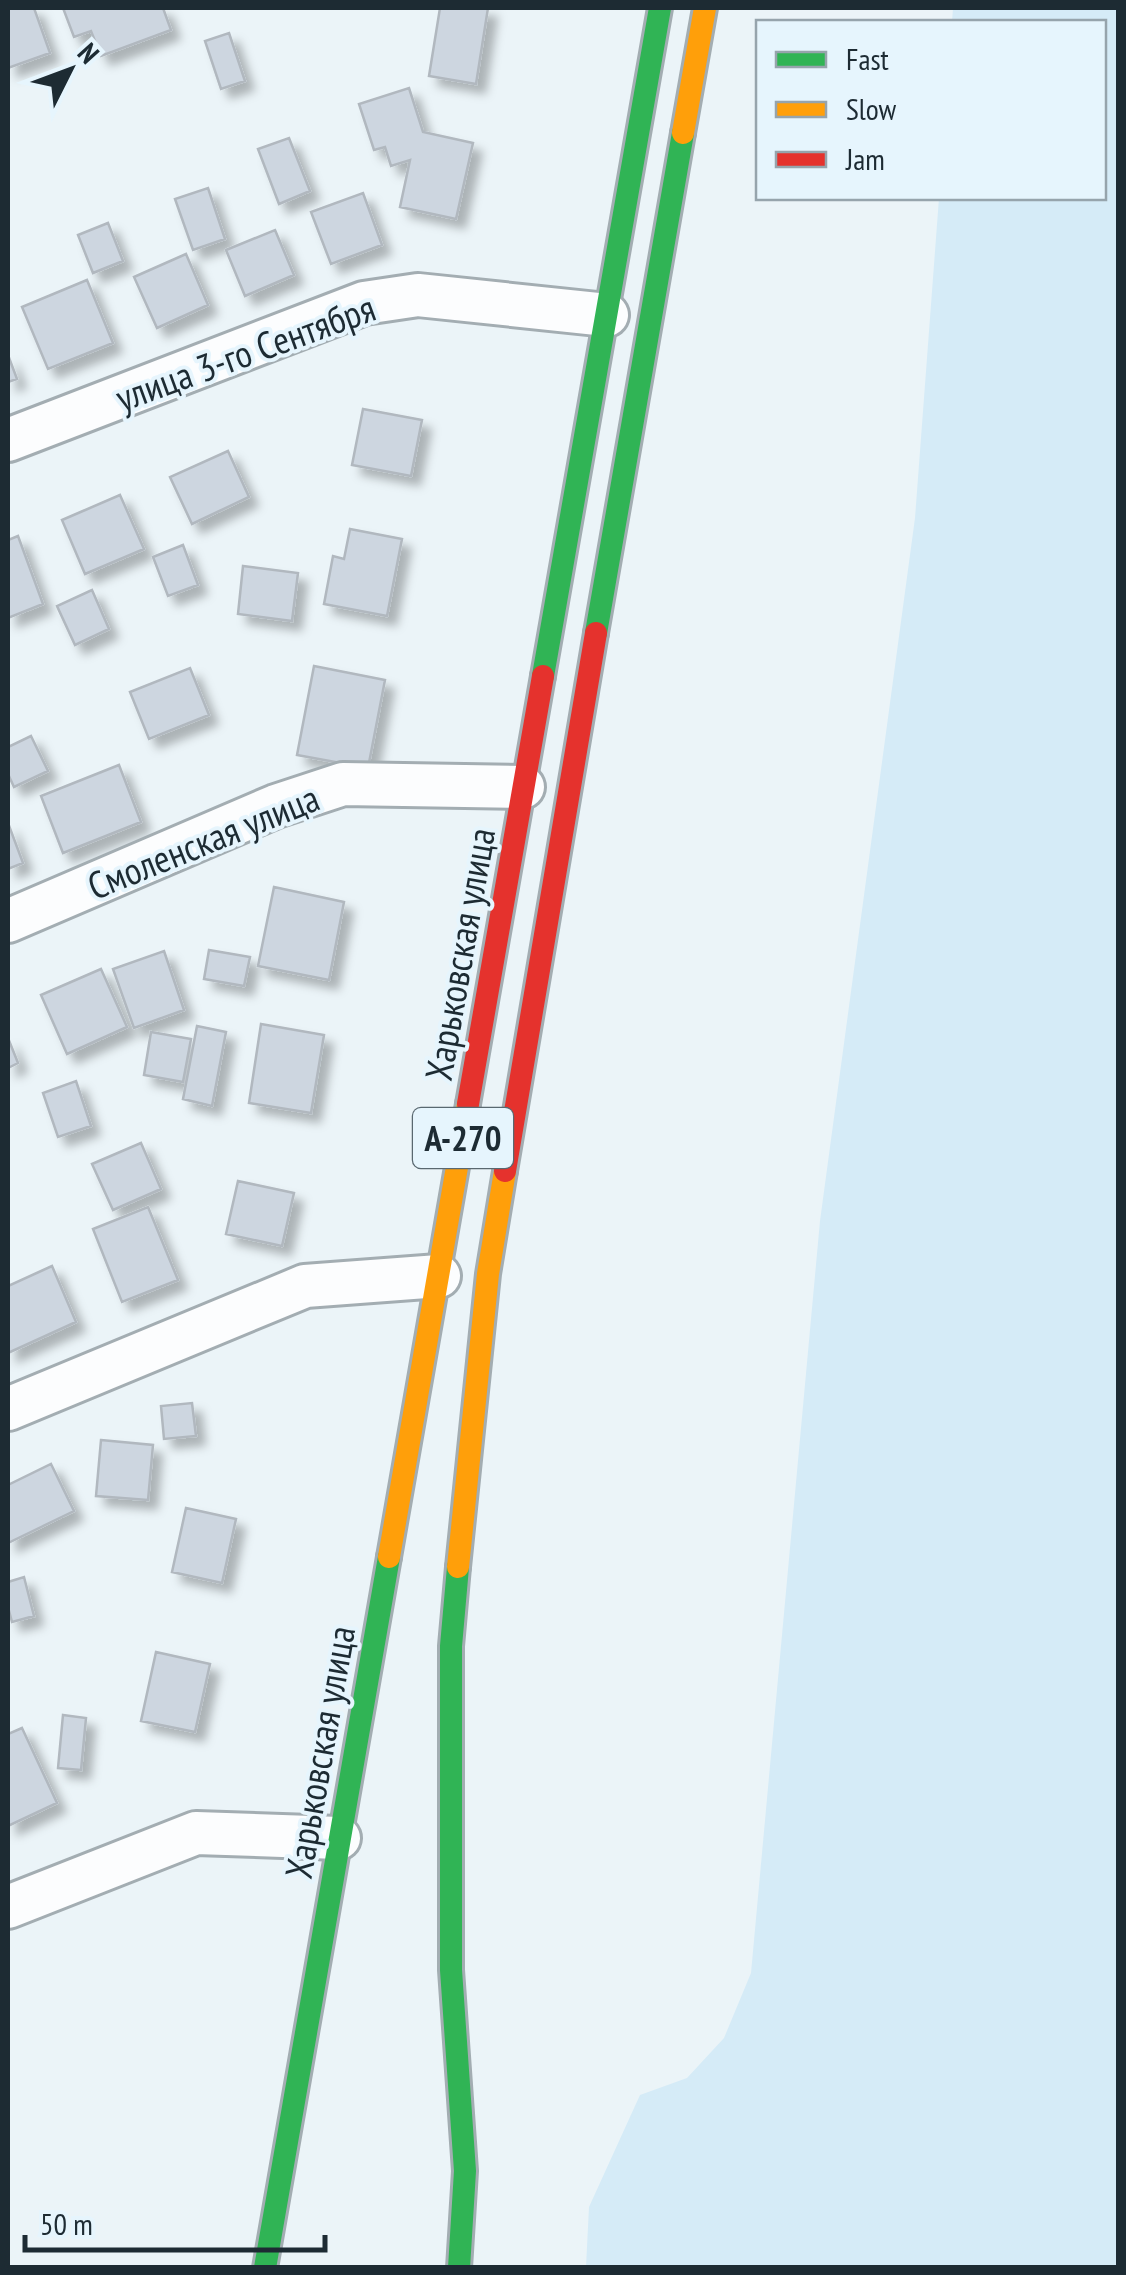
<svg xmlns="http://www.w3.org/2000/svg" width="1126" height="2275" viewBox="0 0 1126 2275" font-family="'PT Sans Narrow',sans-serif">
<defs>
<filter id="shadow"><feDropShadow dx="9" dy="9" stdDeviation="5" flood-color="#0004"/></filter>
</defs>
<rect width="100%" height="100%" fill="#ebf4f8"/>
<path fill="#d5ebf7" d="M953 8H1118V2267H586L589 2207 640 2095 687 2078 724 2038 751 1973 820 1221 915 518 939 198H1104V22H952Z"/>
<path fill="#cdd6e0" stroke="#b1b8bf" stroke-width="2.5" filter="url(#shadow)" d="M8 8H34L50 53 8 68Z
M63 8H163L171 30 101 56 91 31 74 37Z
M440 8H488L476 84 429 76Z
M229 33 245 81 221 89 205 41Z
M409 88 423 132 473 143 456 219 400 207 410 160 391 166 385 147 374 150 359 104Z
M289 138 310 191 279 204 258 149Z
M208 188 225 239 193 250 175 199Z
M363 193 382 245 331 264 311 212Z
M108 223 123 261 93 273 78 235Z
M275 230 294 275 245 296 226 250Z
M186 254 208 305 157 328 134 277Z
M87 280 113 343 48 369 22 307Z
M8 355 17 379 8 382Z
M363 409 422 420 411 476 352 465Z
M228 451 249 497 192 524 170 477Z
M120 495 144 549 85 574 62 520Z
M350 529 402 539 387 616 324 604 333 556 344 559Z
M18 536 43 604 8 618V540Z
M183 545 198 585 168 596 153 557Z
M243 566 298 573 292 621 238 614Z
M92 590 109 629 75 645 57 606Z
M314 666 385 680 368 768 297 755Z
M190 668 209 715 149 739 130 692Z
M31 736 48 771 14 787 8 774V747Z
M119 765 141 822 63 853 41 796Z
M8 823 23 863 8 869Z
M274 887 344 902 329 980 258 966Z
M209 950 250 957 244 986 204 979Z
M164 951 184 1010 134 1028 113 969Z
M101 969 127 1027 67 1054 41 995Z
M261 1024 324 1035 311 1113 249 1103Z
M197 1026 226 1032 212 1106 183 1099Z
M151 1032 191 1039 183 1082 144 1075Z
M8 1038 18 1063 8 1068Z
M76 1081 91 1126 58 1137 43 1093Z
M141 1143 161 1189 113 1210 92 1164Z
M238 1181 294 1193 282 1246 226 1234Z
M148 1207 178 1280 122 1302 93 1229Z
M52 1266 76 1322 8 1353V1286Z
M192 1403 196 1436 164 1439 161 1406Z
M101 1440 153 1445 148 1500 96 1496Z
M51 1464 74 1511 8 1543V1485Z
M186 1508 236 1519 222 1583 172 1572Z
M24 1577 34 1616 12 1622 8 1607V1582Z
M156 1652 210 1664 195 1732 141 1721Z
M63 1715 86 1718 81 1770 58 1768Z
M22 1728 57 1803 8 1826V1734Z"/>
<g fill="none" stroke-linecap="round" stroke-linejoin="round">
<g stroke="#a3adb2" stroke-width="48">
<path id="street" d="M8 440 364 303 418 295 607 315
M8 921 276 806 343 784 523 787
M8 1409 305 1286 439 1276
M8 1907 196 1833 339 1838"/>
</g>
<g stroke="#a3adb2" stroke-width="28">
<path id="fast" d="M596 633 683 133
M543 676 660 8
M458 1567 451 1646V1970L465 2171 459 2268
M265 2268 389 1557"/>
</g>
<g stroke="#a3adb2" stroke-width="28">
<path id="slow" d="M683 133 705 8
M389 1557 468 1104
M458 1567 488 1274 505 1171"/>
</g>
<g stroke="#a3adb2" stroke-width="28">
<path id="jam" d="M468 1104 543 676
M505 1171 596 633"/>
</g>
<use href="#street" stroke="#fcfdfe" stroke-width="42"/>
<use href="#fast" stroke="#30b455" stroke-width="22"/>
<use href="#slow" stroke="#ff9f0a" stroke-width="22"/>
<use href="#jam" stroke="#e5322d" stroke-width="22"/>
</g>
<g text-anchor="middle" dominant-baseline="central" stroke-width="8" stroke-linejoin="round" paint-order="stroke">
<rect fill="#e6f5fd" stroke="#596870" stroke-width="2.5" x="413" y="1108" width="100" height="60" rx="8"/>
<g font-size="35" font-weight="bold" fill="#1d2b33">
<text x="463" y="1138">А-270</text>
</g>
<g font-size="38" fill="#1d2b33" stroke="#e6f5fd">
<text transform="translate(245 352) rotate(-20)">улица 3-го Сентября</text>
<text transform="translate(203 841) rotate(-22)">Смоленская улица</text>
<text transform="translate(459 954) rotate(-80)">Харьковская улица</text>
<text transform="translate(319 1752) rotate(-80)">Харьковская улица</text>
</g>
</g>
<rect width="1126" height="2275" fill="none" stroke="#1d2b33" stroke-width="20"/>
<rect x="756" y="20" width="350" height="180" fill="#e6f5fd" stroke="#96a4ac" stroke-width="2.5"/>
<rect x="776" y="52" width="50" height="15" fill="#30b455" stroke="#96a4ac" stroke-width="2.5"/>
<text x="846" y="70" font-size="30" fill="#1d2b33">Fast</text>
<rect x="776" y="102" width="50" height="15" fill="#ff9f0a" stroke="#96a4ac" stroke-width="2.5"/>
<text x="846" y="120" font-size="30" fill="#1d2b33">Slow</text>
<rect x="776" y="152" width="50" height="15" fill="#e5322d" stroke="#96a4ac" stroke-width="2.5"/>
<text x="846" y="170" font-size="30" fill="#1d2b33">Jam</text>
<g transform="translate(70 70) rotate(48)" stroke="#e6f5fd" stroke-width="8" paint-order="stroke">
<path d="M0-8L18 38L0 25L-18 38Z" fill="#1d2b33"/>
<text y="-15" font-size="28" font-weight="bold" text-anchor="middle" fill="#1d2b33">N</text>
</g>
<path d="M25 2235v15h300v-15" fill="none" stroke="#1d2b33" stroke-width="5"/>
<text x="40" y="2235" font-size="30" fill="#1d2b33" stroke="#e6f5fd" stroke-width="8" paint-order="stroke">50 m</text>
</svg>
